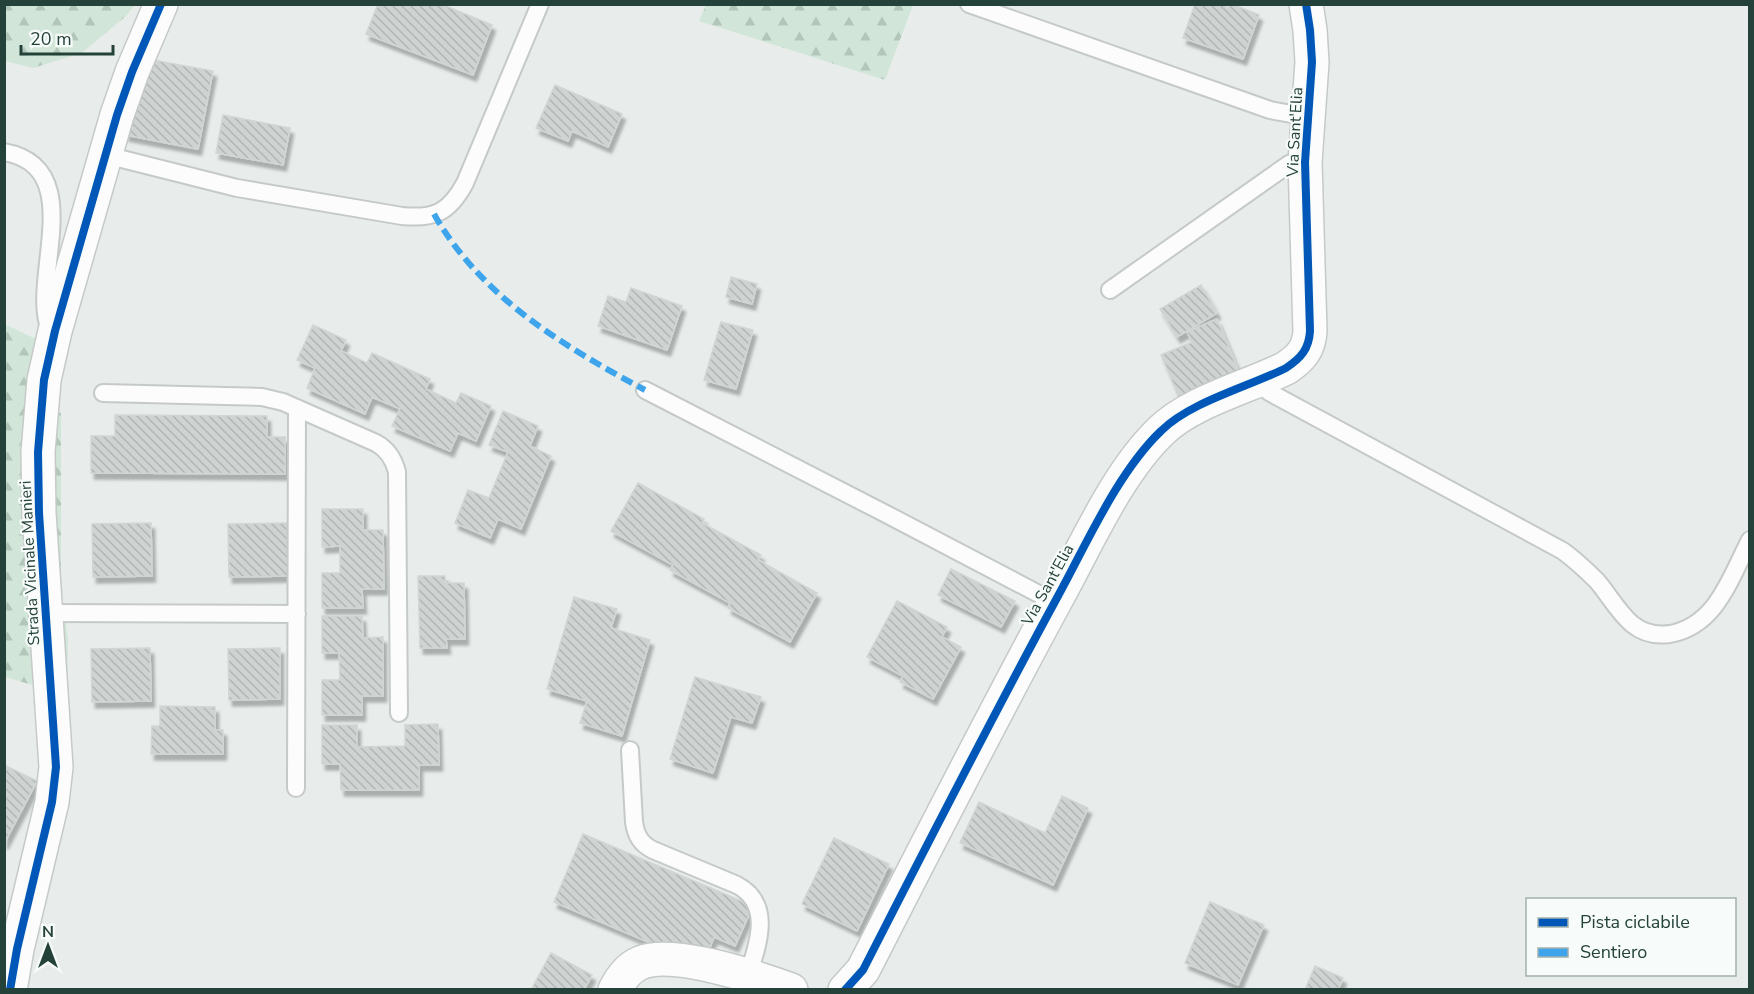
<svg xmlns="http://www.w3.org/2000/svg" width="1754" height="994" viewBox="0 0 1754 994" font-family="'Nunito Sans',sans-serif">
<defs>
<pattern id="forest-firs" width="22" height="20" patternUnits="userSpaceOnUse" patternTransform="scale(1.5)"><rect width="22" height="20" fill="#d1e6d8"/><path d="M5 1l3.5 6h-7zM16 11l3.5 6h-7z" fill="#b3c6ba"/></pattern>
<pattern id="building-back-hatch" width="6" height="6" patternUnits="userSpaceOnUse" patternTransform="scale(1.5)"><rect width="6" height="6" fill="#cfd4d2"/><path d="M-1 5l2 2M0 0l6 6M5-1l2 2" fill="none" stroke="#b2b7b5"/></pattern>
<filter id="shadow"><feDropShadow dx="3.5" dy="6" stdDeviation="1.5" flood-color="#0004"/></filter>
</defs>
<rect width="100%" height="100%" fill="#e8edeb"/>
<path fill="url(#forest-firs)" d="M5 4H135V5L126 16 82 53 33 68 5 61Z
M706 5V4L913 5 885 80 699 21Z
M4 324 38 340 33 410 61 413V590L68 639 67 695 5 677Z"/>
<path fill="url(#building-back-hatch)" stroke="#d1d6d4" stroke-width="1.5" filter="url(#shadow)" d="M378 4H441L492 25 473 75 366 34Z
M1195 4H1220L1228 8 1231 4 1259 15 1243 59 1183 38Z
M153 60 213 71 198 149 125 135Z
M555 85 622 114 608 147 572 131 568 141 536 128Z
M223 115 290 128 283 165 216 153Z
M731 277 757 284 752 304 726 297Z
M1201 285 1217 313 1177 337 1160 309Z
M631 288 682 306 667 350 598 326 608 296 626 302Z
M1217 319 1241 377 1181 402 1161 355 1192 342 1187 332Z
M721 322 753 330 736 389 704 380Z
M313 325 346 340 341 351 367 363 372 353 430 379 426 389 456 403 461 393 491 406 476 441 458 433 450 451 392 426 400 409 372 397 365 414 307 388 315 368 297 360Z
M503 411 538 426 530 446 551 456 521 529 498 519 490 538 455 523 468 490 489 498 508 452 489 445Z
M115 415 267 416V437H285V474L91 473V436H115Z
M638 483 704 519 702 523 761 555 758 560 817 593 790 642 728 608 730 603 670 570 673 565 611 531Z
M322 509H363V530H383L384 589H362L363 608H322V573H340V546L322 547Z
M151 523 152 576 93 577 92 524Z
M287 523 288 576 229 577 228 524Z
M951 569 1015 601 1001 627 938 595Z
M418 576H445V583H464L465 639H446L447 648H420Z
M574 597 617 609 611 628 650 640 622 736 580 723 587 701 547 689Z
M897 601 947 627 942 637 961 647 933 699 900 682 903 676 867 657Z
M322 616H362L363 638 383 637V696H362V715H322V680H340L339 653H322Z
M150 648 151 701 92 702 91 649Z
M280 648V699L229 700 228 649Z
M695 677 761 697 752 723 731 717 713 773 670 759Z
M160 706 215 707V730H223V754H151L152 726H160Z
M438 724 439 765H419V790H341L340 764H322V725H357V747L405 746V725Z
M4 765 37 781 4 844Z
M1062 796 1088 808 1053 885 960 843 979 802 1045 833Z
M583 834 753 906 735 946 714 937 707 955 662 948 554 902Z
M834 838 889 864 857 931 802 904Z
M1210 902 1264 925 1238 985 1185 963Z
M551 953 592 975 584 990H531Z
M1315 966 1343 978 1338 990H1305Z"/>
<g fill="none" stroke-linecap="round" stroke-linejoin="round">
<g stroke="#c5cac8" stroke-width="20">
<path id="lane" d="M969 4 1270 110 1308 117
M4 152C87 167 33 272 48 324
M106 155 237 188 402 216C434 219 449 213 465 183L540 4
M1110 290 1289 164 1305 162
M1261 380 1269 392 1563 551C1575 560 1586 570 1597 581 1609 595 1618 612 1632 624 1643 633 1656 636 1670 634 1717 625 1730 578 1750 540
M645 390 888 515 1054 602
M103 393 262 397 283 402 376 443C387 449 394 460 397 472L399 713
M45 613 297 614
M630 750 634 822C636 836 641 844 653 850L737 885C773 904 758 945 748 975
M296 788 297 408"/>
</g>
<g stroke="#c5cac8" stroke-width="36">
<path id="street" d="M10 990 17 949 52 802 56 767 39 513 38 452 44 380 55 331 117 115 132 72 161 4
M615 990C621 978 628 968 640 963 673 949 758 978 791 990
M845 990 863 970C927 845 991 719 1058 596 1087 543 1118 472 1161 431 1190 402 1248 387 1286 368 1301 358 1309 349 1310 331L1305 162 1312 62 1310 30 1306 4"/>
</g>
<use href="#lane" stroke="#fcfcfc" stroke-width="16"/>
<use href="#street" stroke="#fcfcfc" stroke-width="33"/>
<path stroke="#3ea4ec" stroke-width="6" stroke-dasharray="12 6" stroke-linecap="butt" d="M434 214C481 297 563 346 645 390"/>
<g stroke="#f7fbf9" stroke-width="11">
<path id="cycleway" d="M10 990 17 949 52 802 56 767 39 513 38 452 44 380 55 331 117 115 132 72 161 4
M845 990 863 970C927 845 991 719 1058 596 1087 543 1118 472 1161 431 1190 402 1248 387 1286 368 1301 358 1309 349 1310 331L1305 162 1312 62 1310 30 1306 4"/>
</g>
<use href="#cycleway" stroke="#0057b8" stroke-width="8"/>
</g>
<g text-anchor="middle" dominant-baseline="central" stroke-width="4.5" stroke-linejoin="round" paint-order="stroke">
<g font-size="16" fill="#24423a" stroke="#f7fbf9">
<text transform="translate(1295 132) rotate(-87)">Via Sant'Elia</text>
<text transform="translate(30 563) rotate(-93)">Strada Vicinale Manieri</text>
<text transform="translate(1048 585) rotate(-61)">Via Sant'Elia</text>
</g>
</g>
<rect width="1754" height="994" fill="none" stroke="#24423a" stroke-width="12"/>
<rect x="1526" y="898" width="210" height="78" fill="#f7fbf9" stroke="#a3b1ad" stroke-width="1.5"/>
<rect x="1538" y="918" width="30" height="9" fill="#0057b8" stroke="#a3b1ad" stroke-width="1.5"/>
<text x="1580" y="928" font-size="18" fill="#24423a">Pista ciclabile</text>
<rect x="1538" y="948" width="30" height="9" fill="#3ea4ec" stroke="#a3b1ad" stroke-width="1.5"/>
<text x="1580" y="958" font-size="18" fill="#24423a">Sentiero</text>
<g transform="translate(48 946)" stroke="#f7fbf9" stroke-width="4.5" paint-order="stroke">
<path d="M0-4.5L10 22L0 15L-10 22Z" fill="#24423a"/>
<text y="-9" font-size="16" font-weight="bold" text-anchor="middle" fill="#24423a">N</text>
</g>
<path d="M21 45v9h92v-9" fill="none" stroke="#24423a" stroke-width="3"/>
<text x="30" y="45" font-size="18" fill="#24423a" stroke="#f7fbf9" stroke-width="4.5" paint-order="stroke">20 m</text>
</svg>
